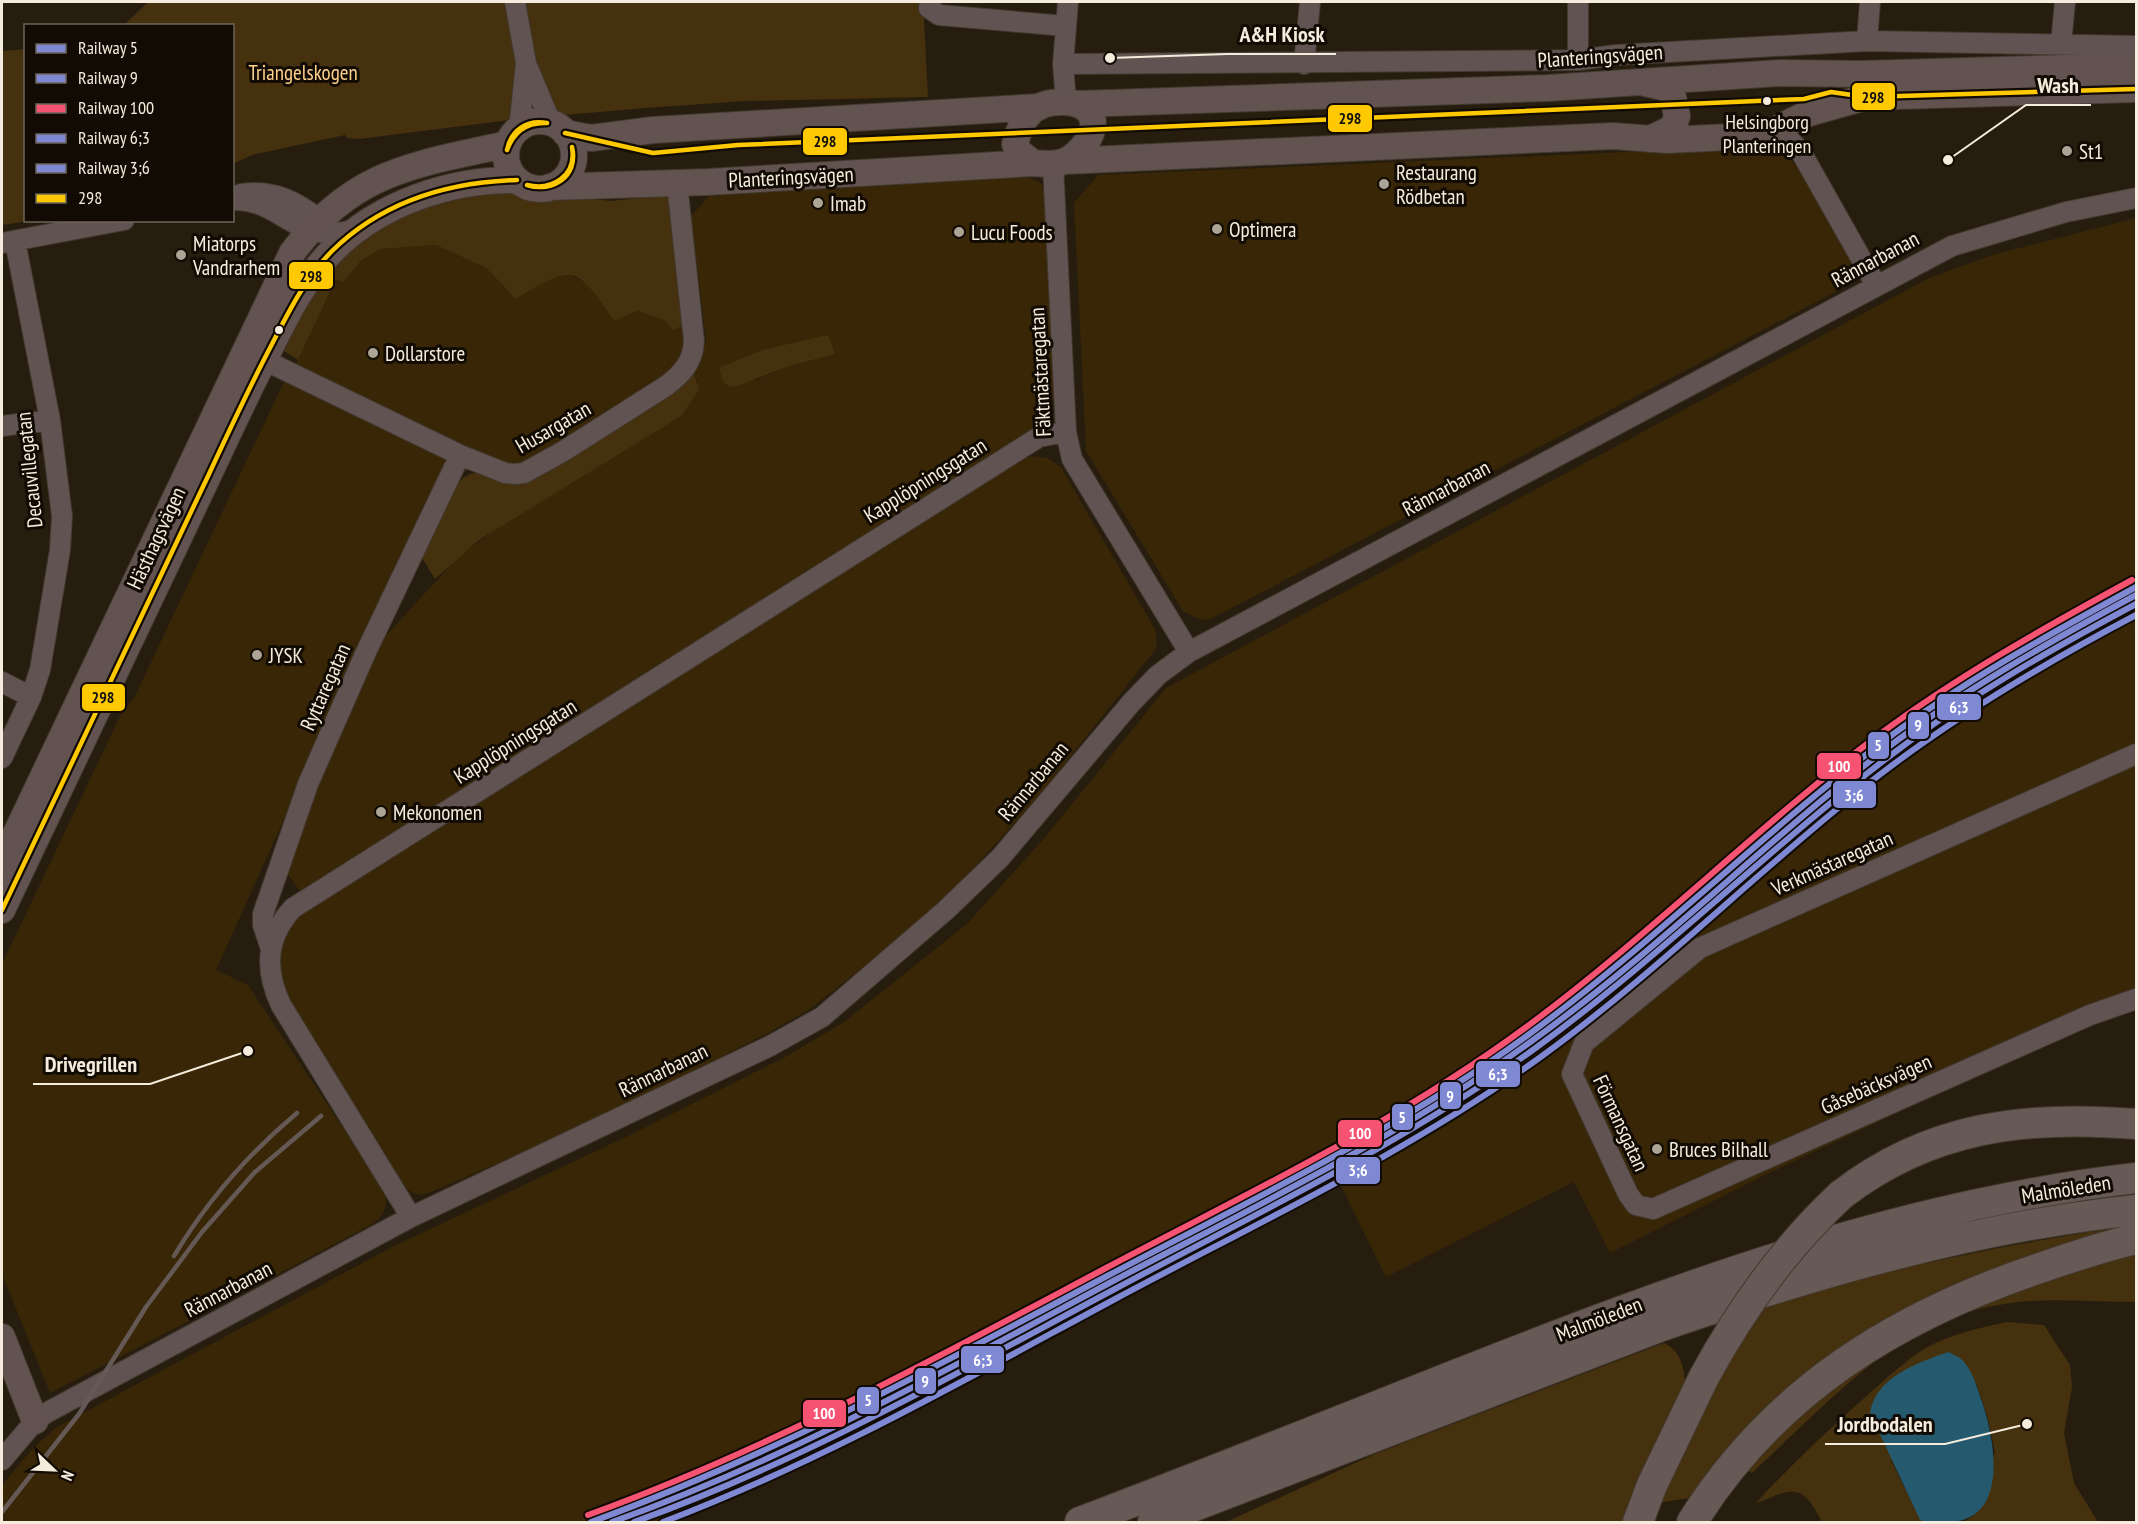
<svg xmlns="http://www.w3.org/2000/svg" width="2138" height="1524" viewBox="0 0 2138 1524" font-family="'PT Sans Narrow',sans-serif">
<rect width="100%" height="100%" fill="#261d0f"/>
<path fill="#382606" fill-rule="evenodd" d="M1762 146 1782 152 1796 165 1851 262 1852 276 1847 286 1224 612 1208 620 1196 618 1183 611 1086 451 1074 203 1098 175Z
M1024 175 1042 184 1045 193 1054 385 1053 399 1045 419 1033 429 300 891 285 870 314 786 381 641 459 556 698 383 694 372 706 341 691 216 709 196H719L720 188ZM834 354 790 366 756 380 719 368Z
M2136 218V1001L1767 1174 1610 1253 1574 1182 1386 1277 1336 1176 981 1372 811 1460 667 1522H2V1485L32 1449 57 1427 394 1246 630 1135 787 1056 844 1022 968 923 1046 836 1166 688 1929 278 1992 255Z
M436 245 486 268 516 299 553 276 566 274 589 283 614 321 638 311 664 320 671 326 684 324 686 334 681 361 670 376 525 465 509 466 457 444 374 620 216 970 248 985 381 1185 386 1195V1206L382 1215 374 1223 222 1304 50 1393 2 1274V964L121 714 134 698 282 386 298 360 336 279 380 249Z
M1032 456 1047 458 1061 467 1156 631 1157 643 1155 650 1042 792 935 911 810 1009 768 1033 546 1147 491 1166 429 1193 418 1195 408 1190 401 1182 280 989 275 974 285 926 300 912 1019 460Z"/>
<path fill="#46310e" d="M148 2H923L928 97 745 101 645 108 518 119 359 139 348 138 345 135 252 155 233 164 232 26H123Z
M25 49 26 220 28 221 2 225V51Z
M486 191 544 193 610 201 670 195 684 324 674 330 664 320 638 311 614 321C576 265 574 263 516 299L486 268 436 245 380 249 360 262 343 282 336 279 298 360 281 349V342L340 254 414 208Z
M828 335 835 354 790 366 737 386 730 387 723 382 719 368 762 350Z
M694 372 699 390 681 416 479 540 435 579 421 556 458 483C473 466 486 475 504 482Z
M2125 1226 1933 1301 1695 1497 1657 1503 1706 1397 1758 1310C1878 1269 2000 1246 2125 1226Z
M2136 1255V1302C2098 1302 2056 1298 2018 1302 1994 1305 1970 1310 1947 1318 1883 1341 1803 1426 1752 1473L1743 1467 1765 1440 1897 1337 2060 1274Z
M2007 1322 2044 1325 2070 1365 2072 1387 2064 1433 2074 1483 2098 1522H1964L1975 1514 1995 1452 1987 1415 1976 1383 1891 1460 1920 1519 1926 1522H1822C1802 1482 1793 1488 1755 1504 1786 1470 1819 1439 1853 1408 1876 1388 1899 1365 1924 1349 1950 1334 1979 1328 2007 1322Z
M1664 1343C1682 1351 1685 1371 1685 1389L1625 1522H1226L1375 1454Z"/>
<path fill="#255a6e" d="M1948 1352C1952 1354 1957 1356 1960 1358 1971 1367 1977 1386 1981 1399 1995 1438 2011 1522 1947 1522 1938 1522 1929 1524 1920 1520L1870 1413C1876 1377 1917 1363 1948 1352Z"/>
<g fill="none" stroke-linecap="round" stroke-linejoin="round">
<g stroke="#41392e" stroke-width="22">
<path id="minor" d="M515 2 526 63 519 129
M930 2 929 8 939 15 1066 26
M1867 41 1870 2
M2061 44 2065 2
M1578 60V2
M1063 64 1578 60 1616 55 1867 41 2136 46
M1304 64 1310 2
M527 66 551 123
M1066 103 1063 64 1068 2
M1774 130 1789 139 1801 152 1876 285
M1053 164 1066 432 1072 459 1189 652
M241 194C273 189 296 201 320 220
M232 200C285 199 292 247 358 229
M2 243 124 220
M264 360 460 455 505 473 515 474 524 473 562 452 666 386C682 374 693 362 694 341L677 183
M2 426 50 420
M2 682 31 697
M2136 754 1700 948 1584 1043 1572 1074 1628 1194 1636 1205 1653 1209 2090 1015 2136 999
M2 758 31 697 40 670 60 550 62 516 50 420 15 241
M270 946 263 925V914L308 784 366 652 460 455
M411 1217 281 1005C264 969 266 937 293 908L1039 437 1066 432
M2 1460 35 1421 46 1413 411 1217 770 1046 822 1017 946 910 1000 858 1131 703 1158 675 1189 652 1952 246 2066 212 2136 198"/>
</g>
<g stroke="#41392e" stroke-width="28">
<path id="major" d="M1645 83 1663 87 1672 92 1677 116 1673 128 1650 139
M1079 104 1548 88 1780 73 1862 74 2136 66
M506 155a34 34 0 1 1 68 0a34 34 0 1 1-68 0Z
M565 133 591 138 653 130 1039 107
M1066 161 1613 136 1667 140 1751 136 1774 130 1809 113 1866 97 2136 89
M550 187 708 182 1033 163C1043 164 1055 165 1065 161 1080 155 1102 128 1089 112 1078 98 1045 100 1032 111 1023 119 1018 132 1015 144L1019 152 1033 163
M2 863 292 253C353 170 415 165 508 144
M2 910C71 765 140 619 209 474 229 431 249 388 271 346 288 312 305 278 332 251 379 203 451 179 517 180
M2 1337 35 1421"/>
</g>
<g stroke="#41392e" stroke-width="32">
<path id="highway" d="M1841 1195C1930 1126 2027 1115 2136 1124
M1080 1522C1204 1475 1327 1426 1450 1377 1673 1289 1897 1205 2136 1178
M1153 1522 1659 1327C1814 1273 1973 1227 2136 1210
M1638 1522 1652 1485 1704 1377
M1692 1522C1774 1391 1896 1316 2040 1268 2072 1257 2104 1246 2136 1239"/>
</g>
<use href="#minor" stroke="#615352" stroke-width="20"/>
<use href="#major" stroke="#625350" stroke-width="26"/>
<use href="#highway" stroke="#675955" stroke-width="30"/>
<path stroke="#645955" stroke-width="4.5" d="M174 1256C207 1201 248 1154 297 1113
M2 1512 79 1414 146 1307 202 1232 255 1172 321 1116"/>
<g stroke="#41392e" stroke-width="32" stroke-linecap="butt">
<path id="highway-bridge" d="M1704 1377C1741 1309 1784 1248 1841 1195"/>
</g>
<use href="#highway-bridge" stroke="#675955" stroke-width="30"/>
<g stroke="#110b03" stroke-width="9">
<path id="bus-1" d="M565 133 653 153 738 145 1804 99 1831 92 1866 97 2136 89
M507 150C511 130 527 119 547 123
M507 150C514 131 528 122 547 123
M527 185C552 191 577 176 572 147
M527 185C552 193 579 177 572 147
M2 910C71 765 141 620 209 474 229 431 249 388 271 346 288 313 305 278 332 251 382 202 448 182 517 180"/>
</g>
<use href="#bus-1" stroke="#fec900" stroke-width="4.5"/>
<g stroke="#110b03" stroke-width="10">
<path id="rail-1" d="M591 1522C772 1456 939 1365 1109 1275 1251 1200 1398 1130 1528 1035 1651 945 1759 836 1880 744 1960 683 2048 635 2136 587"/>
</g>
<g stroke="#110b03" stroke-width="10">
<path id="rail-2" d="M612 1522C788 1459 950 1368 1115 1280 1256 1206 1399 1137 1529 1043 1654 954 1762 844 1883 751 1962 691 2049 642 2136 595"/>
</g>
<g stroke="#110b03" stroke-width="10">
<path id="rail-3" d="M588 1515C770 1449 936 1358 1106 1268 1248 1193 1395 1124 1525 1028 1647 938 1755 829 1876 737 1956 677 2044 628 2132 580"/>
</g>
<g stroke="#110b03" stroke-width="10">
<path id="rail-4" d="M634 1522C801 1462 957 1373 1113 1290 1257 1213 1405 1143 1537 1047 1660 957 1767 850 1887 758 1965 698 2050 650 2136 604"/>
</g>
<g stroke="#110b03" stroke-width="10">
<path id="rail-5" d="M663 1522C821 1462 968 1378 1117 1298 1261 1221 1409 1152 1542 1056 1655 974 1754 874 1864 787 1948 720 2041 665 2136 615"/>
</g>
<use href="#rail-1" stroke="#7f88d2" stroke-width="6"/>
<use href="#rail-2" stroke="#7f88d2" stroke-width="6"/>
<use href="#rail-3" stroke="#f65372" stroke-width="6"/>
<use href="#rail-4" stroke="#7f88d2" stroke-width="6"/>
<use href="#rail-5" stroke="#7f88d2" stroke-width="6"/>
</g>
<g fill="#f6ecdd" stroke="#110b03" stroke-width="2">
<circle cx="1767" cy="101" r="5"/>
<circle cx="279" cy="330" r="5"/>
</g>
<g fill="#ada495" stroke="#110b03" stroke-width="2">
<circle cx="2067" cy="151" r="6"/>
<circle cx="1384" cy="184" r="6"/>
<circle cx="818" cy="203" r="6"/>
<circle cx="1217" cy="229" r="6"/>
<circle cx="959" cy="232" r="6"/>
<circle cx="181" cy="255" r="6"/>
<circle cx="373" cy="353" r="6"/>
<circle cx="257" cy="655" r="6"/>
<circle cx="381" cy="812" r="6"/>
<circle cx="1657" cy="1149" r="6"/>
</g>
<g text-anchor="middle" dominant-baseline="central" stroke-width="6" stroke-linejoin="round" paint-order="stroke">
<g font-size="20" fill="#f6ecdd" stroke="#110b03">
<text x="1767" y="122">Helsingborg<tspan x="1767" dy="24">Planteringen</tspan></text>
</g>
<g font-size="21" fill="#f6ecdd" stroke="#110b03">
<text transform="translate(1600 56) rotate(-4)">Planteringsvägen</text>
<text transform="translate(791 177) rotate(-3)">Planteringsvägen</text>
<text transform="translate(1875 259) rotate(-28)">Rännarbanan</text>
<text transform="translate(1040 372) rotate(-93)">Fäktmästaregatan</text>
<text transform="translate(553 427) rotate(-30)">Husargatan</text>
<text transform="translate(29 470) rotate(-96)">Decauvillegatan</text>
<text transform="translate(925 480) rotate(-32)">Kapplöpningsgatan</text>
<text transform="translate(1446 488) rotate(-28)">Rännarbanan</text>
<text transform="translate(156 538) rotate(-65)">Hästhagsvägen</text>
<text transform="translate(325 687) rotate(-66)">Ryttaregatan</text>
<text transform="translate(515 741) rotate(-32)">Kapplöpningsgatan</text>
<text transform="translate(1033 781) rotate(-50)">Rännarbanan</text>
<text transform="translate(1832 863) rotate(-24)">Verkmästaregatan</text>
<text transform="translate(663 1070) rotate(-26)">Rännarbanan</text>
<text transform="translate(1876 1084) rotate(-24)">Gåsebäcksvägen</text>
<text transform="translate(1621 1123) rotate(65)">Förmansgatan</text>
<text transform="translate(2066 1189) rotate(-9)">Malmöleden</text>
<text transform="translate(228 1289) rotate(-28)">Rännarbanan</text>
<text transform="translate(1599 1319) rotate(-21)">Malmöleden</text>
</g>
<g font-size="21" fill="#ffd08b" stroke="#110b03">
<text x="303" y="72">Triangelskogen</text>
</g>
<g font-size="21" fill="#f6ecdd" stroke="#110b03" text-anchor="start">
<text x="2079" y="151">St1</text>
<text x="1396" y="172">Restaurang<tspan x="1396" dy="24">Rödbetan</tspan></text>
<text x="830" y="203">Imab</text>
<text x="1229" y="229">Optimera</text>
<text x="971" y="232">Lucu Foods</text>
<text x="193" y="243">Miatorps<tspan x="193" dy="24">Vandrarhem</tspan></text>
<text x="385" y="353">Dollarstore</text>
<text x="269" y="655">JYSK</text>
<text x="393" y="812">Mekonomen</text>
<text x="1669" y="1149">Bruces Bilhall</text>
</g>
</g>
<path fill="none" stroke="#f6ecdd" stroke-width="2" d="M1110 58L1227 54H1336M1948 160L2026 105H2091M248 1051L150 1084H33M2027 1424L1945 1444H1825"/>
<g fill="#f6ecdd" stroke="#110b03" stroke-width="2">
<circle cx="1110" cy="58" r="6"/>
<circle cx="1948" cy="160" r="6"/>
<circle cx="248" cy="1051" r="6"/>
<circle cx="2027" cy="1424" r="6"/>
</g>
<g font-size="22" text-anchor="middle" font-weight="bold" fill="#f6ecdd" stroke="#110b03" stroke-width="6" stroke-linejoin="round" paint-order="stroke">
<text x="1282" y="42">A&amp;H Kiosk</text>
<text x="2058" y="93">Wash</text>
<text x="91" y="1072">Drivegrillen</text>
<text x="1885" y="1432">Jordbodalen</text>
</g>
<g stroke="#110b03" stroke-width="2">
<rect x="1851" y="82" width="45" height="29" rx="6" fill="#fec900"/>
<rect x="1327" y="104" width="46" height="29" rx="6" fill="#fec900"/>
<rect x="802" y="127" width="46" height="29" rx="6" fill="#fec900"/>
<rect x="288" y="261" width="46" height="29" rx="6" fill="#fec900"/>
<rect x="81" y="683" width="45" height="29" rx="6" fill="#fec900"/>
<rect x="1936" y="693" width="46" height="28" rx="6" fill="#7f88d2"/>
<rect x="1907" y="711" width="23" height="29" rx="6" fill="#7f88d2"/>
<rect x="1867" y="731" width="23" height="29" rx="6" fill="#7f88d2"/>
<rect x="1816" y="752" width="46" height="28" rx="6" fill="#f65372"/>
<rect x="1832" y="780" width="45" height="29" rx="6" fill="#7f88d2"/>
<rect x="1475" y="1060" width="46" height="28" rx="6" fill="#7f88d2"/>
<rect x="1439" y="1081" width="23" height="29" rx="6" fill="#7f88d2"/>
<rect x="1391" y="1103" width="23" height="28" rx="6" fill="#7f88d2"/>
<rect x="1337" y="1119" width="46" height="29" rx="6" fill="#f65372"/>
<rect x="1335" y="1156" width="46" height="29" rx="6" fill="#7f88d2"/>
<rect x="960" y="1345" width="45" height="29" rx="6" fill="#7f88d2"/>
<rect x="914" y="1367" width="23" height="28" rx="6" fill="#7f88d2"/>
<rect x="856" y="1386" width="24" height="29" rx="6" fill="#7f88d2"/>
<rect x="802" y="1399" width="45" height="29" rx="6" fill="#f65372"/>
</g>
<g font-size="16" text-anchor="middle" font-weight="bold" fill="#fff">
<text x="1959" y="713">6;3</text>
<text x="1918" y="731">9</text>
<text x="1878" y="751">5</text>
<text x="1839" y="772">100</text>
<text x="1854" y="801">3;6</text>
<text x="1498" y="1080">6;3</text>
<text x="1450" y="1102">9</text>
<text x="1402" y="1123">5</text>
<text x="1360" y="1139">100</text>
<text x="1358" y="1176">3;6</text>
<text x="983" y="1366">6;3</text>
<text x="925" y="1387">9</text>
<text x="868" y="1406">5</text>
<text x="824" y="1419">100</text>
</g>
<g font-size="16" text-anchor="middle" font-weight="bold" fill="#111">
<text x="1873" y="103">298</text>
<text x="1350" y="124">298</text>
<text x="825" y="147">298</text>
<text x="311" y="282">298</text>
<text x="103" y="703">298</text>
</g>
<rect width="2138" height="1524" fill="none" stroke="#f6ecdd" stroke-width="6"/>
<rect x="24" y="24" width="210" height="198" fill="#110b03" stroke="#6d655a" stroke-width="1.5"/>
<rect x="36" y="44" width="30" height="9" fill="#7f88d2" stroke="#6d655a" stroke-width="1.5"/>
<text x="78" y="54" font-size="18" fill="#f6ecdd">Railway 5</text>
<rect x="36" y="74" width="30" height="9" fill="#7f88d2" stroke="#6d655a" stroke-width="1.5"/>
<text x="78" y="84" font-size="18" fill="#f6ecdd">Railway 9</text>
<rect x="36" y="104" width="30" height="9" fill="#f65372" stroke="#6d655a" stroke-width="1.5"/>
<text x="78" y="114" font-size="18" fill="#f6ecdd">Railway 100</text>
<rect x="36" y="134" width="30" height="9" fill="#7f88d2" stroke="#6d655a" stroke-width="1.5"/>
<text x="78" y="144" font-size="18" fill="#f6ecdd">Railway 6;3</text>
<rect x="36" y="164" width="30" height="9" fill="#7f88d2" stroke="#6d655a" stroke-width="1.5"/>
<text x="78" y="174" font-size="18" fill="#f6ecdd">Railway 3;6</text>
<rect x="36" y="194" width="30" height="9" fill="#fec900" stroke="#6d655a" stroke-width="1.5"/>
<text x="78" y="204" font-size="18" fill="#f6ecdd">298</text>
<g transform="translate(54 1470) rotate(113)" stroke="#110b03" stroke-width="4.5" paint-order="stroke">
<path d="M0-4.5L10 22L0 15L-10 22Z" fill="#f6ecdd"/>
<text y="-9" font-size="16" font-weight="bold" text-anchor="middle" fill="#f6ecdd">N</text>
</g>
</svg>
